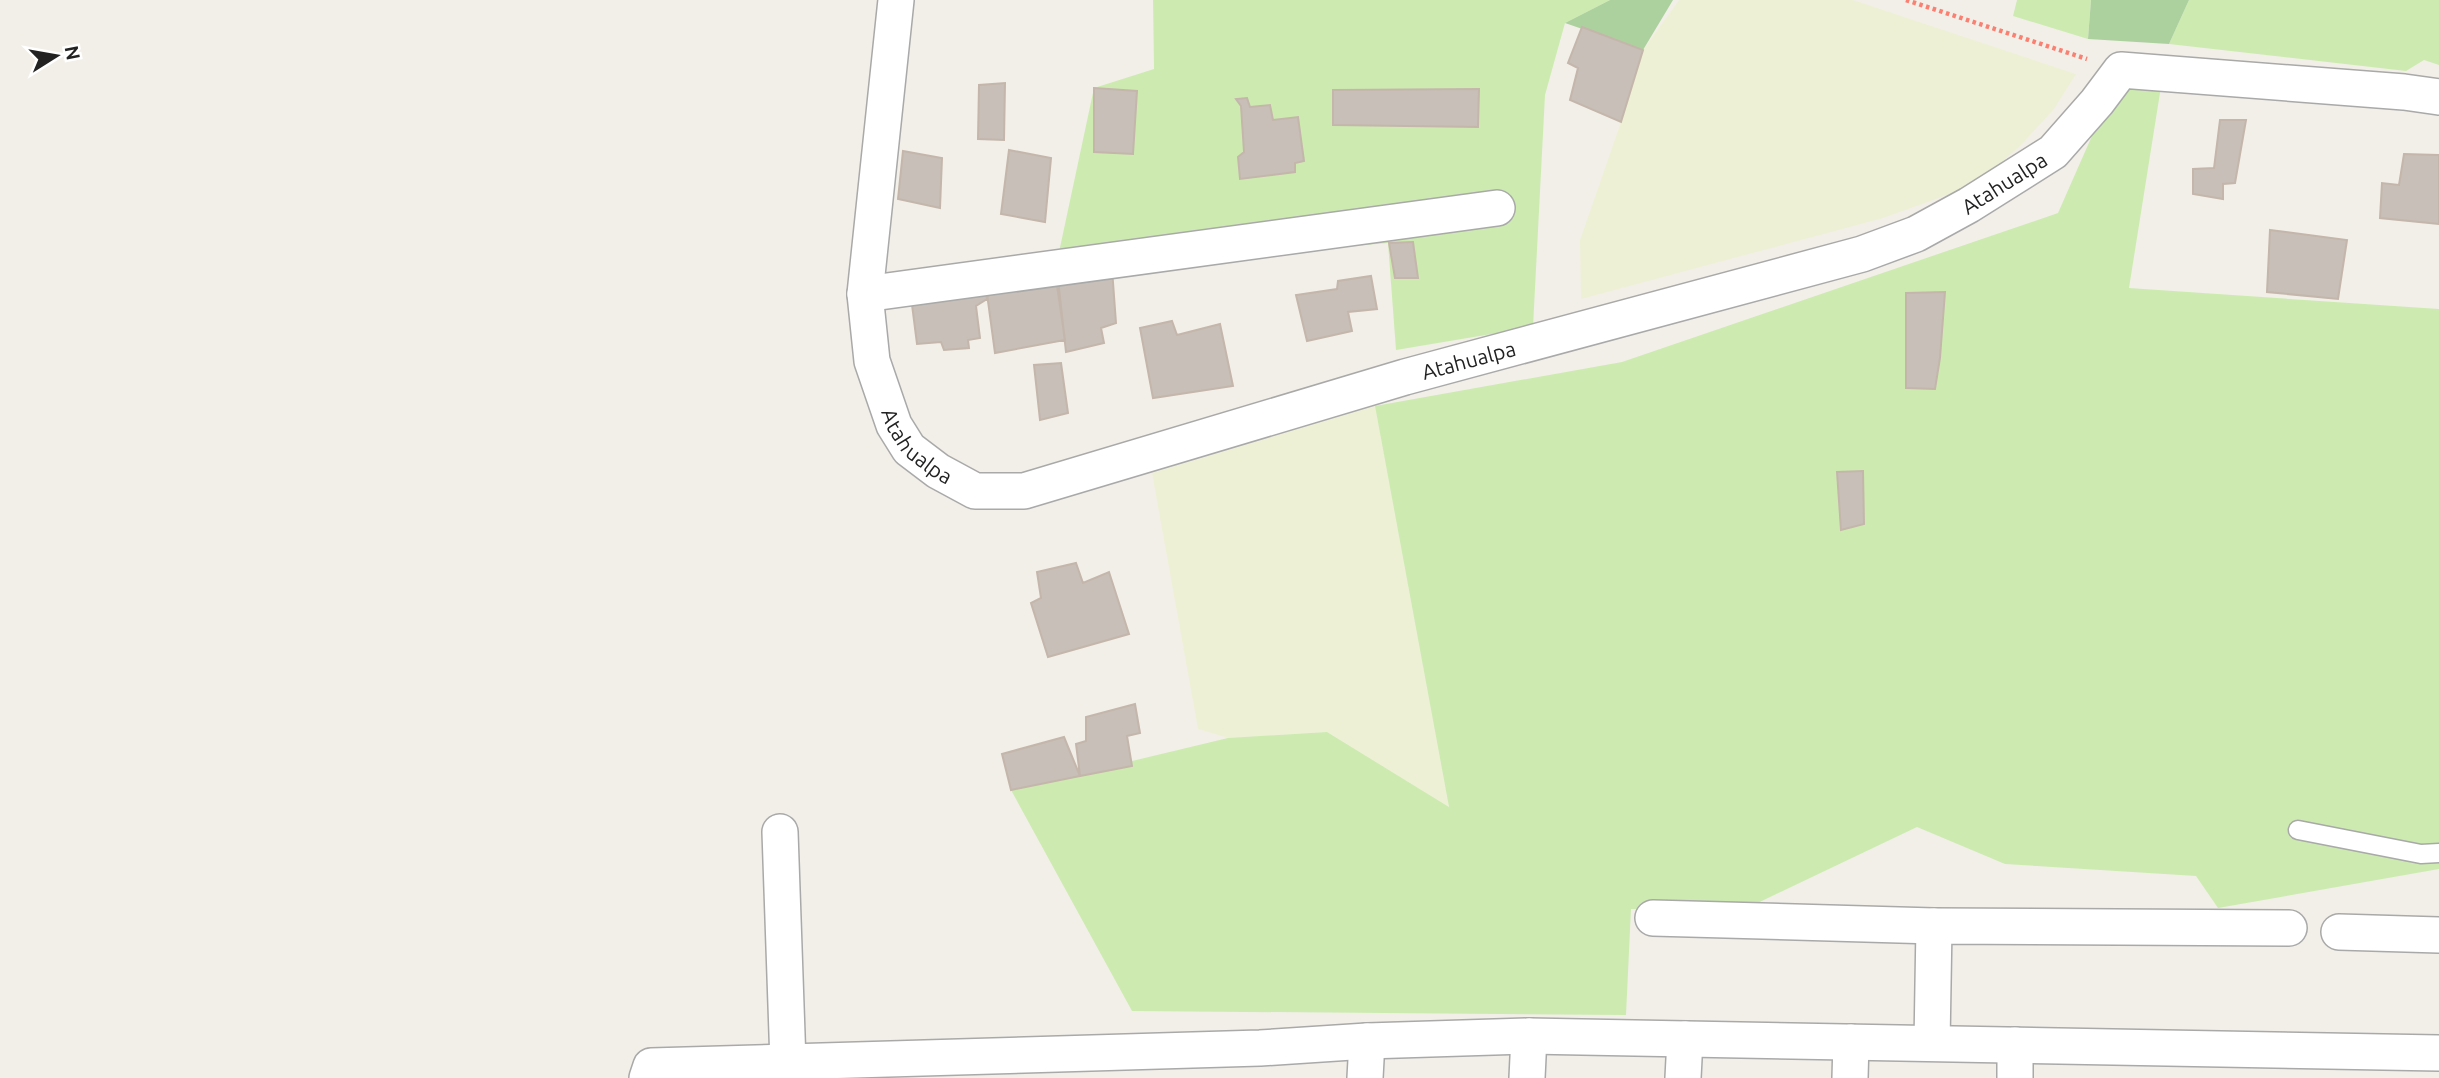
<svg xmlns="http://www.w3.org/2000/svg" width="2439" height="1078" viewBox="0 0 2439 1078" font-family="Ubuntu,sans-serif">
<rect width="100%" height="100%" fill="#f2efe9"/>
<path fill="#eef0d5" d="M1679 0H1853L2076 74 2054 109 2020 146 1975 185 1883 218 1581 299 1580 240 1621 122 1643 50Z
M1375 406 1449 807 1327 732 1228 738 1198 729 1152 473Z"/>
<path fill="#cdebb0" d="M1153 0H1610L1565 23 1545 95 1533 327 1396 350 1388 243 1055 271 1094 88 1154 69Z
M2017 0H2091L2088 39 2013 16Z
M2189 0H2439V65L2424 60 2406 71 2169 44Z
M2121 70 2163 74 2129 288 2439 309V869L2218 908 2196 876 2005 864 1917 827 1745 909H1631L1626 1015 1132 1011 1011 790 1228 738 1327 732 1449 807 1375 406 1622 362 2058 213Z"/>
<path fill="#add19e" d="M1610 0H1673L1643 50 1565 23Z
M2091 0H2189L2169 44 2088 39Z"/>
<path fill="#c7bfb8" stroke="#c4b6ab" stroke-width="2" d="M1582 27 1643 50 1621 122 1570 100 1578 68 1568 63Z
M1005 83 1004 140 978 139 979 85Z
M1094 88 1137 91 1133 154 1094 152Z
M1479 89 1478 127 1333 125V90Z
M1247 98 1250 107 1270 105 1273 120 1298 117 1304 161 1295 163V172L1240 179 1238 157 1244 152 1241 106 1236 99Z
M2220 120H2246L2235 183 2223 184V199L2193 194V169L2214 168Z
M1009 150 1051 158 1045 222 1001 214Z
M903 151 942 158 940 208 898 199Z
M2404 154 2439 155V224L2380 218 2382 183 2399 185Z
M2270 230 2347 240 2338 299 2267 292Z
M1413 242 1418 278H1395L1389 243Z
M1112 269 1116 323 1101 328 1104 343 1066 352 1058 279Z
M1055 271 1065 340 995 353 985 279Z
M1371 276 1377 309 1348 312 1352 331 1307 341 1296 295 1337 289 1338 281Z
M985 279 987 299 976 306 980 338 968 340 969 348 944 350 941 342 917 344 910 289Z
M1945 292 1940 358 1935 389 1906 388V293Z
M1172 321 1177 335 1220 324 1233 386 1153 398 1140 328Z
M1061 363 1068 413 1040 420 1034 365Z
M1863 471 1864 524 1841 530 1837 472Z
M1076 563 1083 583 1109 572 1129 634 1048 657 1031 603 1041 598 1037 572Z
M1135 704 1140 733 1127 736 1132 766 1080 776 1076 744 1086 741V717Z
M1064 737 1080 776 1011 790 1002 754Z"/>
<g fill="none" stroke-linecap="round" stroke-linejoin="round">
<g stroke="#a9a9a9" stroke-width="21">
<path id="lane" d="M2298 830 2421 854 2439 853"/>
</g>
<g stroke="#a9a9a9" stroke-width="38">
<g id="street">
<path id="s1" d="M896 0 865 294 872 361 894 425 909 449 938 471 975 491H1024L1405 377 1862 254 1916 234 1969 205 2053 152 2097 102 2121 70 2404 92 2439 97"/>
<path d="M865 294 1497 208"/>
<path d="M780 832 788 1063"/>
<path d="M1653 918 1934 926"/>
<path d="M2339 932 2439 935"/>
<path d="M1932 1043 1934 926 2289 928"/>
<path d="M647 1078 651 1066 1260 1048 1367 1041 1529 1036 2439 1053"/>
<path d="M1365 1078 1367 1041"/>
<path d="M1527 1078 1529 1036"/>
<path d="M1683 1078 1685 1039"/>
<path d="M1850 1078 1851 1042"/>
<path d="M2015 1078V1045"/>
</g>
</g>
<path stroke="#fa8072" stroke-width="4.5" stroke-dasharray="3.5 3.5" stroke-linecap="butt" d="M1906 0 2087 59"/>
<use href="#lane" stroke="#fff" stroke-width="18"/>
<use href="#street" stroke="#fff" stroke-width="35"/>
</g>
<g text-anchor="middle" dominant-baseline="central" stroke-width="5" stroke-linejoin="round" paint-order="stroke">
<g font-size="21" fill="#222" stroke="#fff">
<text stroke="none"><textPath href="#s1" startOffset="1617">Atahualpa</textPath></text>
<text stroke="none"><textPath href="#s1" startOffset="1050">Atahualpa</textPath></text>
<text stroke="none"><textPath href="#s1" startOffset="462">Atahualpa</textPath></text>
</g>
</g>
<g transform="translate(56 56) rotate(79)" stroke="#ffffff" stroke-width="5" paint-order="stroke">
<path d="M0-5L12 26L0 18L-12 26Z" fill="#222222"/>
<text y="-10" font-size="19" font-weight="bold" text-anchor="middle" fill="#222222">N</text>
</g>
</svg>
